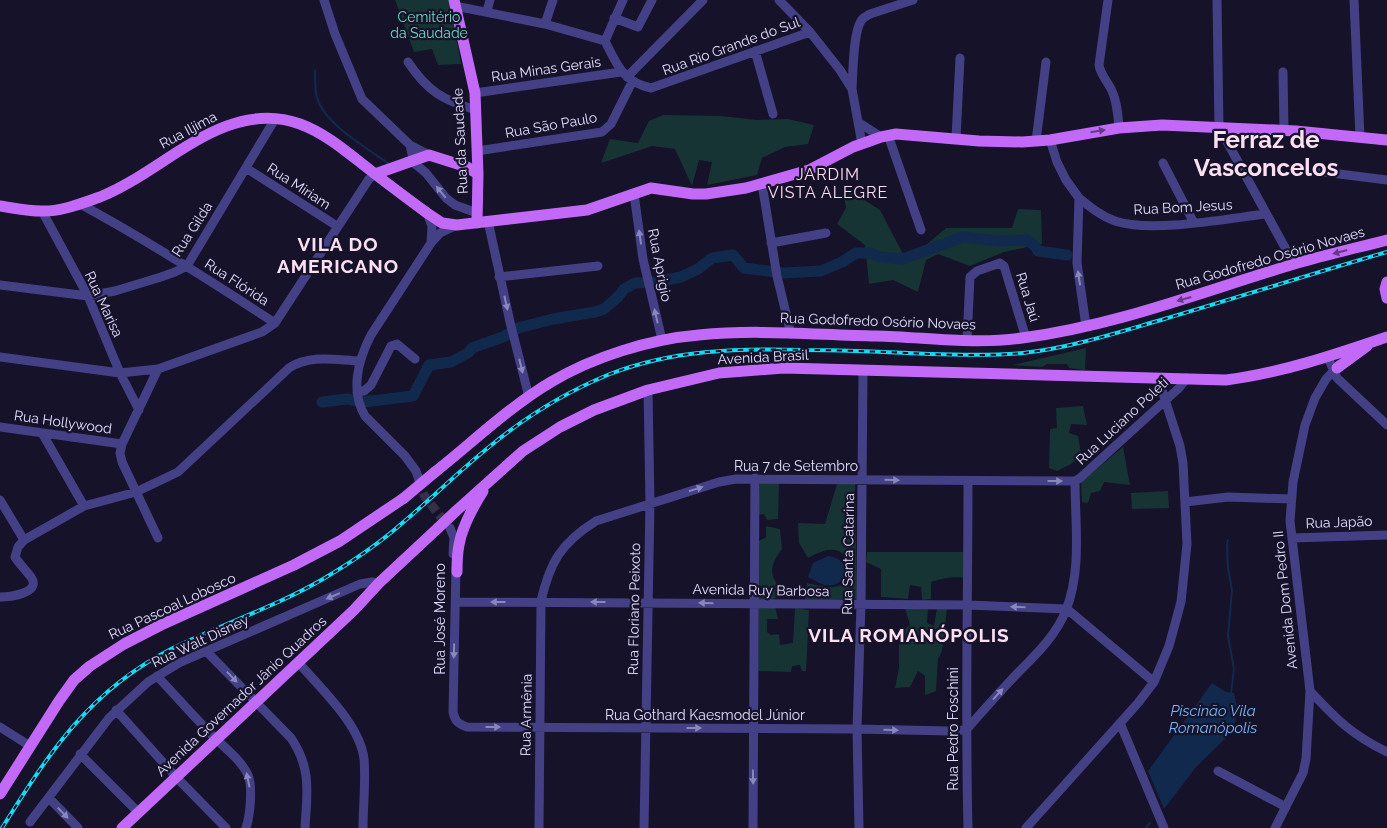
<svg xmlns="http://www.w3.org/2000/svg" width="1387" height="828" viewBox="0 0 1387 828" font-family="Raleway,sans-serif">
<rect width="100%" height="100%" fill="#16122a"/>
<path fill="#153433" d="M395 0H449L461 64 438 65 432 49 414 52Z
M663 115 721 116 757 120 788 119 814 125 808 144 785 147 762 158 757 175 707 185 712 162 699 160 692 186 675 149 652 146 601 163 610 139 638 143 649 121Z
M842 186 880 210 903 254 926 245 946 228H1012L1018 209 1041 210 1042 244 1004 252 970 266 938 254 926 260 918 292 893 280 869 284 865 245 837 224 846 208Z
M1086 348 1085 370 1069 368 1067 364H1047L1042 367 1013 365Z
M1083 406 1087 425 1071 424 1069 433 1078 436 1081 454 1071 464 1057 471 1049 468 1050 429 1057 428 1056 408Z
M1123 447 1130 485 1104 482 1100 491 1091 493 1088 503 1082 502 1081 482Z
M760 483H779L778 519 767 520 764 514 758 515Z
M837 484H855L857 599 805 601 807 583C825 587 840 593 852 574 846 545 831 545 808 558L799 543 798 523 825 524Z
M1168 491 1169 508 1132 509 1131 493Z
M766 526 780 529 782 549C772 562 767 574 780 587L778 597 768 601 758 599 757 590 759 570V541L766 537Z
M867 552H963L966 578C954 576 943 578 931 582V599L922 600 921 587 910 585 908 599 881 597V569L866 562Z
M775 606 778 619H767V632L771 635 779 634 780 645 793 643 795 608 809 610 806 671H802L800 665 792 666 791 672 758 671 759 608Z
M905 608H928L927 623 934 626 937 608 947 609 942 651 938 659 936 691 925 695V676L918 671 910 687 895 688 899 668V634L910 625Z"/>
<path fill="#12294e" d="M828 556C839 558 844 561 847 573 835 591 826 587 808 577L813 563Z
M1212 683 1226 692 1234 693 1238 711 1233 731 1196 767 1164 809 1148 771Z"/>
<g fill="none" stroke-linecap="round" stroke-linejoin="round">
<path stroke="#12294e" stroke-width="2" d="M315 70C315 77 315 86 316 93 320 122 367 148 389 164
M1228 540 1227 544 1228 568 1232 590 1228 636 1234 669 1231 693
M1146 828 1150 823"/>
<path stroke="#12294e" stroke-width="11" d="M322 402 347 399 363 402 413 396 429 365 451 362 468 353 472 348 503 337 518 328 553 319 595 312 604 309 618 297 624 289 635 283 656 282 681 277 698 269 712 258 733 255 744 268 783 273 821 271 842 262 856 253H870L880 257 903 259 963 237 998 241 1027 240 1035 246 1038 251 1067 255"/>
<path stroke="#34304a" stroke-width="9" stroke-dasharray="9 4.5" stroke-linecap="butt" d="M419 480 425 497 448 526"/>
<path stroke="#434086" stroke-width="9" d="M324 0 335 34 362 99 410 145 429 155
M779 0 810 32 840 70 852 89 862 144
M1108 0 1099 65C1100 74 1108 82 1112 91 1117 102 1118 115 1119 128
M1217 0 1219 127 1294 264
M1354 0 1360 137
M455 6 545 24 605 41C617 65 623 82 651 88L810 32
M487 11 490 0
M614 18 638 27 652 0
M545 24 553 0
M605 41 623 0
M755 51 773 114
M408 62C428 92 443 100 476 110
M1283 72 1284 131
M627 77 703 0
M852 89C853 73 853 33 861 21 863 17 867 16 870 14L913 0
M475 93 621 72
M858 122 881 137
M888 135 921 230
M956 138 960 58
M1050 140 1057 162 1066 180 1079 198 1077 263 1086 326
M1036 141 1046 62
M410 145 414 163 426 173 446 198 455 205 477 213
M477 151 602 132 611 124 632 82
M1163 163 1194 223
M246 168 337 226
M1308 170 1387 180
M762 184 777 276 791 334
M634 194 643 259 662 340
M1079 198C1090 207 1101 216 1115 221 1151 233 1225 219 1265 214
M80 204C147 240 211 281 275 323
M42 211 88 296 120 373 139 410
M427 213 432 226 431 243
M488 221 510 322 529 397
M771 243 826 233
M499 277 598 266
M0 285 88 296 115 291 161 277 175 272 187 266 275 119
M967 340 970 277 977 271 1000 263 1004 266 1026 338
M0 357 120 373 158 369 262 332 275 323 369 179 375 174
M1322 358 1329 360 1337 378 1387 425
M158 369 122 444 120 453 122 462 158 538
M357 392 364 391 371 385 391 346 397 344 415 359
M0 427 122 444
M42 433 84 506
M419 480 416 471 405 456 365 416C350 391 358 360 371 335L431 243 440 233 457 225
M1075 481 1080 478 1179 388 1187 378
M0 500 24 540
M1185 502 1228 497 1291 499
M450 528 454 538 453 554
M1292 538 1387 535
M456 567 453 712C455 721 458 724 467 727L857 729 949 731 966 730
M0 597C10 597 42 593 31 577 26 570 20 565 15 557L18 547 24 540 84 506 136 492 178 472 289 368C310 354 335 360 360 361
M456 602 968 605 1067 609
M1067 609 1154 682
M207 652 291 738C312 769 307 793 305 828
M298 662C320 688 360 724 364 759 366 781 363 806 363 828
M157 676C176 696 195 718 215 738 226 749 241 760 248 775 253 787 250 816 246 828
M1310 691C1336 719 1352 735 1387 752
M116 710 177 778 226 828
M1120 723 1164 828
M0 727 30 746
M966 730C981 713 996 696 1012 679 1031 659 1056 637 1066 610 1082 570 1075 523 1075 481
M80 754 138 812
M1218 771 1286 807
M49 798 78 828
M30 822 109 718 148 682 179 663 360 584 372 582 379 583
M539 828 541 601C550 562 561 543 596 521L719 482 736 479 1075 481
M644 828 650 504 648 390
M753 828 755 478
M859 828 857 729 861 605 863 371
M968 828C965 712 968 597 968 481
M1026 828 1138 703 1154 682 1169 646 1181 602 1187 544 1183 463 1180 446 1158 378
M1275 828 1303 773 1306 759 1310 691 1290 521 1293 482 1305 425 1315 398 1326 379 1340 364"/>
<path stroke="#c369f8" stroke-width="11" d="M454 0 475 93 478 174 477 223
M375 174 429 155 467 167 478 174
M0 206C14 208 28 211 41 211 61 212 82 203 100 197 164 172 224 97 300 124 327 134 348 153 370 170 389 185 408 199 427 213L442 223 457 225 587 210 651 188 693 194H706L746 188 809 170 853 147 881 137 896 134 979 141 1022 142 1050 140 1119 128 1162 125 1296 131 1387 140
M1387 282 1385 289 1387 298
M1337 368 1367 346
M435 472C473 442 509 407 551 382 593 357 650 339 699 335 757 329 817 335 876 336 924 337 974 345 1022 338 1115 326 1204 291 1294 264 1325 255 1356 248 1387 240
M456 511 523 451 560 427 594 410 648 390 719 373 784 368 1226 380C1281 373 1334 355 1387 337
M457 572C457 563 457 554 459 545 462 526 473 507 483 491
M0 794 59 701 74 680 90 666 124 644 161 625 294 565 340 541 404 498
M122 828 354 610 379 583 438 528"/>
<g stroke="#13dcf4" stroke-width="4">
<path id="rail" d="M2 828C50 751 90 690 173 648 222 624 275 607 323 579 350 563 376 546 400 525 430 500 458 472 489 447 525 417 566 392 610 374 672 350 737 348 803 350 845 350 887 352 929 354 960 355 992 356 1023 353 1070 348 1116 333 1161 320 1236 298 1311 274 1387 252"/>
</g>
<use href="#rail" stroke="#16122a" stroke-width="2" stroke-dasharray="5.5" stroke-linecap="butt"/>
<path stroke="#c369f8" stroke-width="11" d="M404 498 435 472
M438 528 456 511"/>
</g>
<defs><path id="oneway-solid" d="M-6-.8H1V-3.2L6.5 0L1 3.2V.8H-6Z" transform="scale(1.25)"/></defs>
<g fill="#643987">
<use href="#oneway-solid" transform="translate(1098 131) rotate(-9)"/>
<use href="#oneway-solid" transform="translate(1340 252) rotate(165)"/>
<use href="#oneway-solid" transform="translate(1184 299) rotate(164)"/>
</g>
<g fill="#8a87bc">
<use href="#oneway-solid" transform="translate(441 192) rotate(-129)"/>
<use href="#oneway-solid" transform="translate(640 237) rotate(-98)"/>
<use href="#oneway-solid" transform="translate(1079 278) rotate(-99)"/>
<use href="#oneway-solid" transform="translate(506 303) rotate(77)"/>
<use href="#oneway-solid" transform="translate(656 316) rotate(-103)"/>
<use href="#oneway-solid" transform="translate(521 366) rotate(76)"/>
<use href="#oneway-solid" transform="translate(892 480) rotate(1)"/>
<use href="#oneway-solid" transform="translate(1055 481)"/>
<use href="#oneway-solid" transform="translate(696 489) rotate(-18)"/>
<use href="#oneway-solid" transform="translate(333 596) rotate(157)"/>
<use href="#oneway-solid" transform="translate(498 602) rotate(180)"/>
<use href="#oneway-solid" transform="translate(598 602) rotate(-180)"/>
<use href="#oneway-solid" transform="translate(706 603) rotate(-179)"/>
<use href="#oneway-solid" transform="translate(1018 607) rotate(-179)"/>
<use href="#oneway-solid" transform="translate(454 651) rotate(91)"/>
<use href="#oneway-solid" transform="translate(232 677) rotate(46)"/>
<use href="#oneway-solid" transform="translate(998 694) rotate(-48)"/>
<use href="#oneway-solid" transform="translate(493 727)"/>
<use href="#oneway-solid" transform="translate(694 728)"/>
<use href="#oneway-solid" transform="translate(891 730) rotate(1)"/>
<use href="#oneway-solid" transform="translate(753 777) rotate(89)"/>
<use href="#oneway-solid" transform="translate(248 780) rotate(-102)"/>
<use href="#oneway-solid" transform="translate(63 813) rotate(46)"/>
</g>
<g text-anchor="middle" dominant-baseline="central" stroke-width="4.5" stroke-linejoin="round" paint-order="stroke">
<g font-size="14" fill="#6bdbc0" stroke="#16122a">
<text x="429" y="17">Cemitério<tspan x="429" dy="16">da Saudade</tspan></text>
</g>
<g font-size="14" fill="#e1ddfd" stroke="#16122a">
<text transform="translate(731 46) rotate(-20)">Rua Rio Grande do Sul</text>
<text transform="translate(546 69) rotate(-8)">Rua Minas Gerais</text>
<text transform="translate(551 125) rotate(-10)">Rua São Paulo</text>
<text transform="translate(188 130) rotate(-28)">Rua Iljima</text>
<text transform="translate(460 141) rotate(-93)">Rua da Saudade</text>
<text transform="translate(299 186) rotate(33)">Rua Miriam</text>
<text transform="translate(1183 207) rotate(-3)">Rua Bom Jesus</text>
<text transform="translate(192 229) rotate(-57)">Rua Gilda</text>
<text transform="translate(1270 258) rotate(-16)">Rua Godofredo Osório Novaes</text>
<text transform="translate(660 265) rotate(79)">Rua Aprigio</text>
<text transform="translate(237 282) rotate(33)">Rua Flórida</text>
<text transform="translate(1028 297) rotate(73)">Rua Jaú</text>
<text transform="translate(104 304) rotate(65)">Rua Marisa</text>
<text transform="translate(878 321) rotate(2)">Rua Godofredo Osório Novaes</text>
<text transform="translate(763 357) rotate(-3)">Avenida Brasil</text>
<text transform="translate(1122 421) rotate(-43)">Rua Luciano Poleti</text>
<text transform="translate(63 422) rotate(8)">Rua Hollywood</text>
<text x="796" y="466">Rua 7 de Setembro</text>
<text transform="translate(1339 522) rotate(-2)">Rua Japão</text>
<text transform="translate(848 554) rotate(-89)">Rua Santa Catarina</text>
<text transform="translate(761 590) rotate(1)">Avenida Ruy Barbosa</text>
<text transform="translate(1285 600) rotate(-96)">Avenida Dom Pedro II</text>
<text transform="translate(172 606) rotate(-25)">Rua Pascoal Lobosco</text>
<text transform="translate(634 609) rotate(-89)">Rua Floriano Peixoto</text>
<text transform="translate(440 619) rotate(-90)">Rua José Moreno</text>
<text transform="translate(200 641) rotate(-25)">Rua Walt Disney</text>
<text transform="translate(241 696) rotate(-43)">Avenida Governador Jânio Quadros</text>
<text transform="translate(526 715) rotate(-89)">Rua Armênia</text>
<text x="705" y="715">Rua Gothard Kaesmodel Júnior</text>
<text transform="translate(953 729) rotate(-90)">Rua Pedro Foschini</text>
</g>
<g font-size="15" font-style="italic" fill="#70b9f8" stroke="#16122a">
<text x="1213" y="711">Piscinão Vila<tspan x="1213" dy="17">Romanópolis</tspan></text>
</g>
<g font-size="16" letter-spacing="1" fill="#fddff2" stroke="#16122a">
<text x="828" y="174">JARDIM<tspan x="828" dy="18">VISTA ALEGRE</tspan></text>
</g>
<g font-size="19" font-weight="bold" letter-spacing="1" fill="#fddff2" stroke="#16122a">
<text x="338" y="244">VILA DO<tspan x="338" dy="22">AMERICANO</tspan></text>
<text x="909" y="635">VILA ROMANÓPOLIS</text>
</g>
<g font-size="24" font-weight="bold" fill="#fddff2" stroke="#16122a">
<text x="1266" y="139">Ferraz de<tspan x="1266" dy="28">Vasconcelos</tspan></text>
</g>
</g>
</svg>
